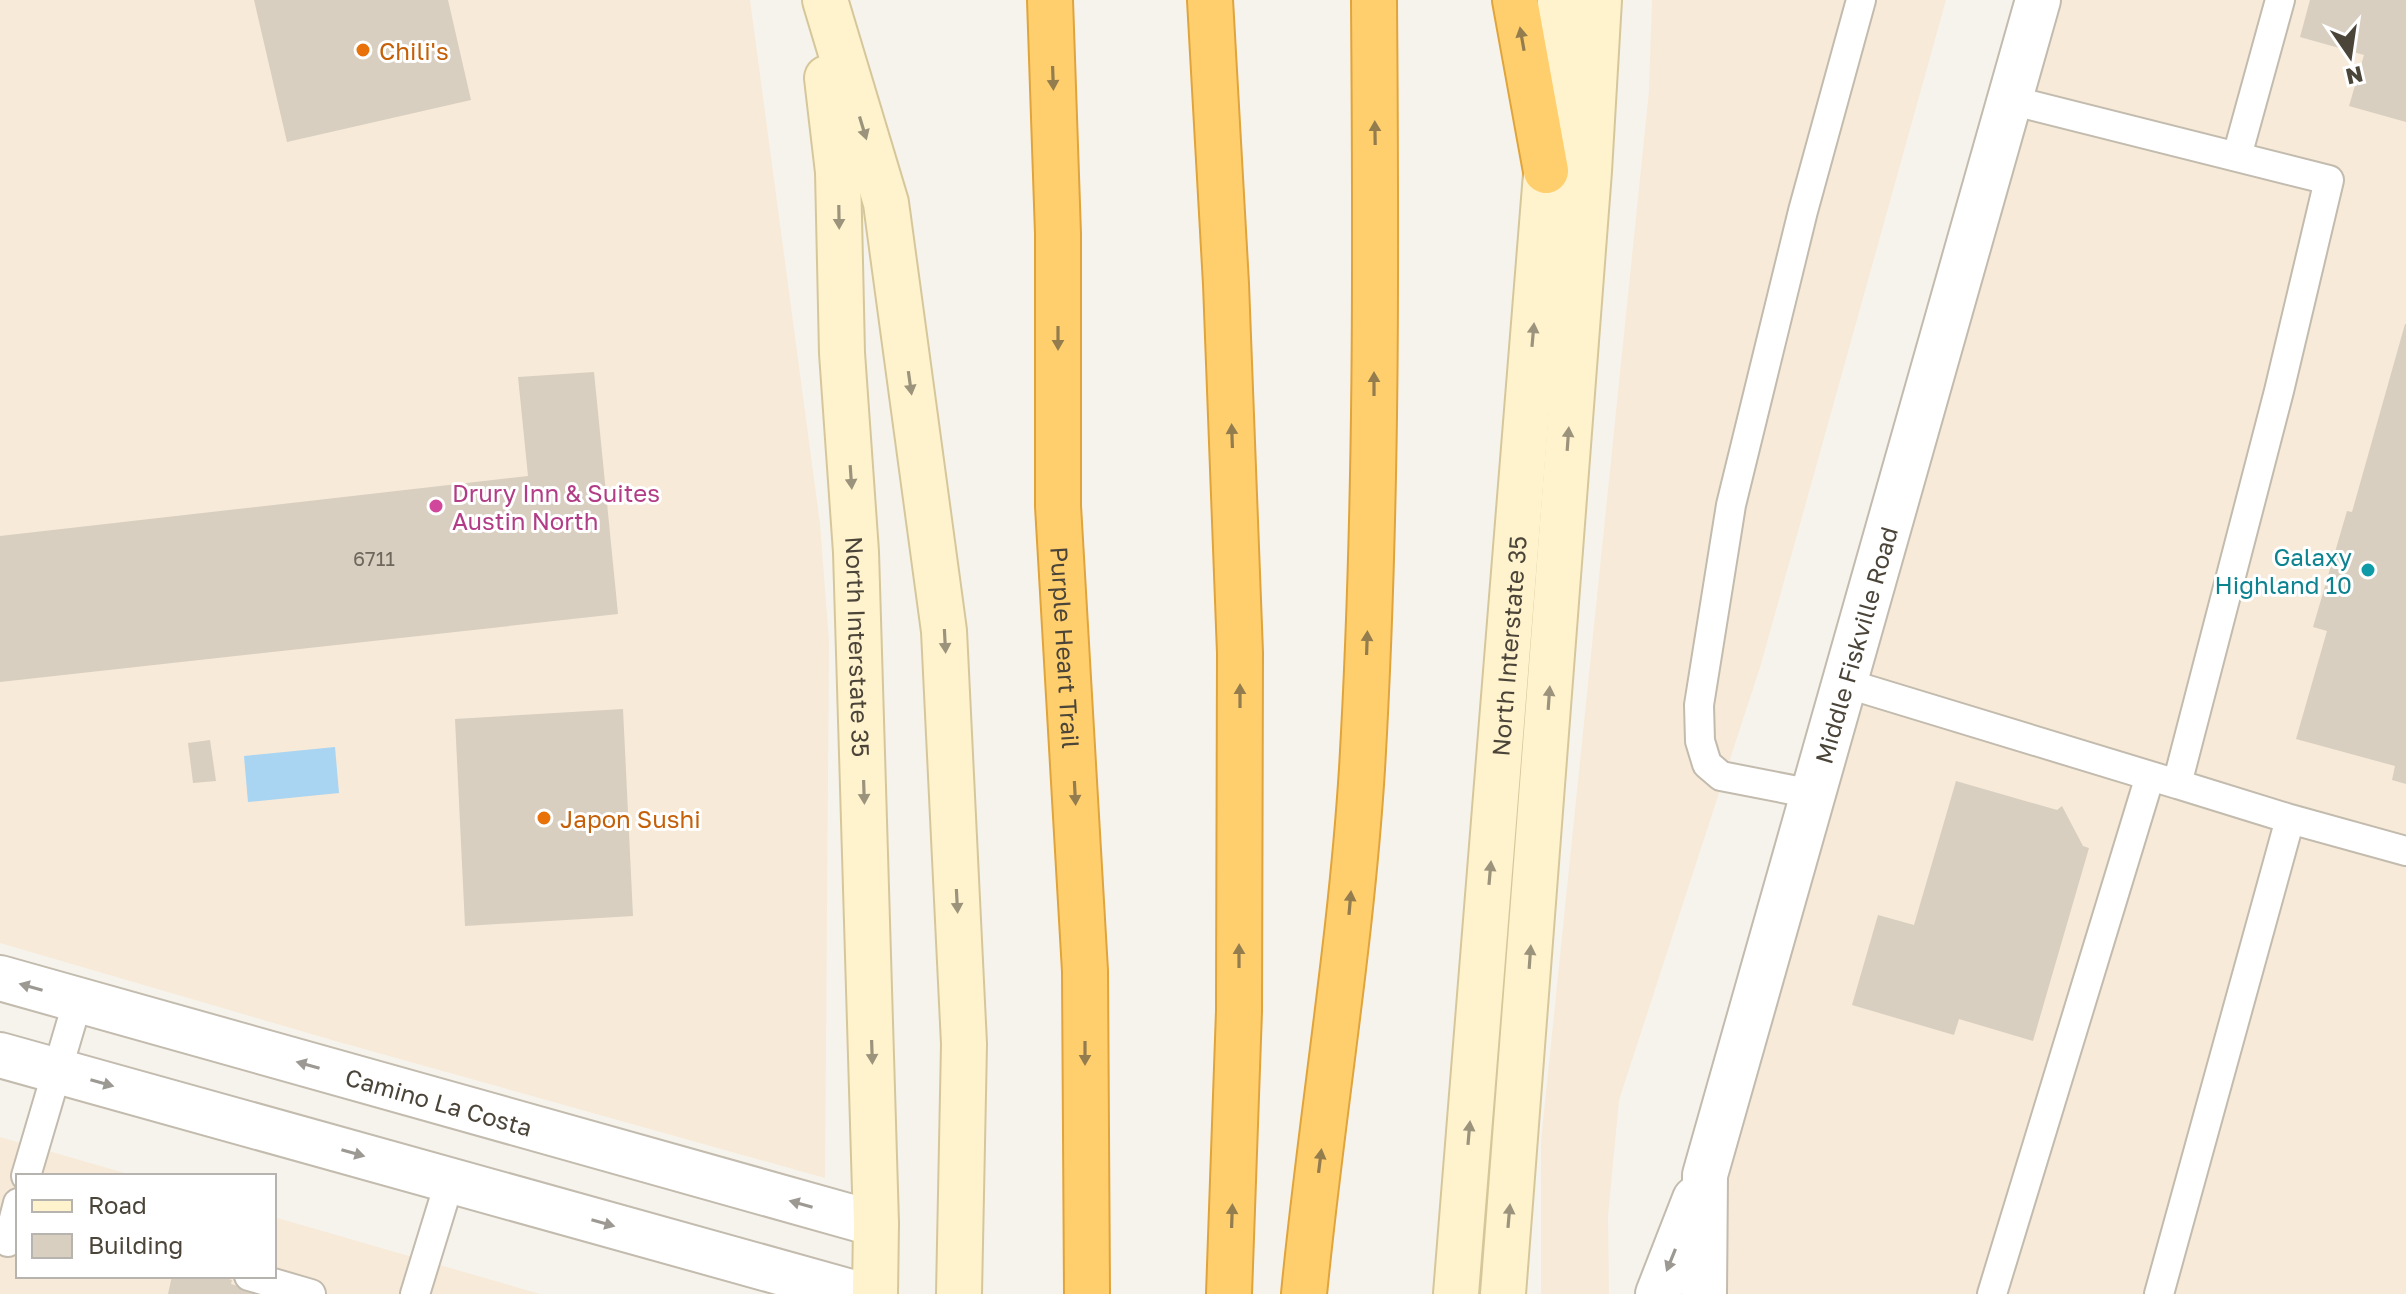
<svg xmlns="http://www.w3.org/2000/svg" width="2406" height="1294" viewBox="0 0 2406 1294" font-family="'Golos Text',sans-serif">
<rect width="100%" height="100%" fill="#f6f3ec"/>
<path fill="#f7ead8" d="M0 0H750L820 524 829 642 825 1178 339 1042 0 943Z
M1652 0H1946L1761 664 1619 1100 1608 1216 1609 1294H1541V1141L1649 91Z
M2038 0H2406V1294H1704L1705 1175Z
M0 1137 135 1176H18V1276H274V1217L540 1294H0Z"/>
<path fill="#a9d4f2" d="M335 747 339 793 248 802 244 756Z"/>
<path fill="#d8cfc1" d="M254 0H448L471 100 287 142Z
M2310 0H2406V122L2349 106 2364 55 2300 37Z
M2405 324H2406V784L2392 780 2395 766 2296 739 2327 631 2313 627 2347 511 2352 512Z
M594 372 618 614 0 682V536L528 476 518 377Z
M623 709 633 916 465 926 455 719Z
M210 740 216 781 193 783 188 743Z
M1956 781 2057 810 2062 806 2083 846 2089 848 2033 1041 1959 1019 1954 1035 1852 1005 1878 915 1914 925Z
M172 1276H217L232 1280 231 1284 263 1294H168Z"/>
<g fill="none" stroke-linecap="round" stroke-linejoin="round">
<g stroke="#c2bbae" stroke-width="32">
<path id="service" d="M2237 156 2280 0
M1845 683 2177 784 2279 391 2329 180 2010 100
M1813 794 1721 776 1707 764 1700 741 1699 705 1731 505 1803 211 1861 0
M2290 819 2406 851
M26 1176 78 1000
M8 1242 18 1203
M249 1276 311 1294
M415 1294 450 1180
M1992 1294 2150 776
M2159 1294 2290 819 2177 784"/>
</g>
<g stroke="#c2bbae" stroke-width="48">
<g id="tertiary">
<path id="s1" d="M0 978 876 1224"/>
<path d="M0 1055 858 1294"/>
<path d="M1658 1294 1695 1199"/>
<path id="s2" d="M1704 1294 1705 1175 2038 0"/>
</g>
</g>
<g stroke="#d6c79b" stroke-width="48">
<g id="secondary">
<path d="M825 0 886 203 944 631 964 1044 959 1294"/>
<path id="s3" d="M827 78 838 172 842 353 856 552 876 1224 875 1294"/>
<path id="s4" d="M1456 1294 1560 0"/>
<path d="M1503 1294 1589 171 1599 0"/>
</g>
</g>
<g stroke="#e0a43c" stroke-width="48">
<g id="motorway">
<path id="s5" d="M1050 0 1058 234V506L1085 971 1087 1294"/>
<path d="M1210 0 1226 284 1240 653 1239 1011 1229 1294"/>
<path d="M1515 0 1546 171"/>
<path d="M1304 1294C1321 1119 1351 945 1362 769 1377 513 1376 256 1374 0"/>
</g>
</g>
<use href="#service" stroke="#fff" stroke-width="28"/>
<use href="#tertiary" stroke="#fff" stroke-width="44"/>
<use href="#secondary" stroke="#fff3cd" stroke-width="44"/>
<use href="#motorway" stroke="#ffcf6e" stroke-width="44"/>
</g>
<defs><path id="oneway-solid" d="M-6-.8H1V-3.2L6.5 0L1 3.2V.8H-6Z" transform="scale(2)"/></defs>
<g fill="#937c4e">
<use href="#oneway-solid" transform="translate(1522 39) rotate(-100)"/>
<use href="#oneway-solid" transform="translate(1053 78) rotate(88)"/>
<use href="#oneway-solid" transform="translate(1375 133) rotate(-91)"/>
<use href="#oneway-solid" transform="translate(1058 338) rotate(90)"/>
<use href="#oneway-solid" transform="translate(1374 384) rotate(-90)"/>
<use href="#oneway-solid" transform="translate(1232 436) rotate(-92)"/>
<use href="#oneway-solid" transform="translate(1367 643) rotate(-88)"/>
<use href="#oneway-solid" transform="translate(1240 696) rotate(-90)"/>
<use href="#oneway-solid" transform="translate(1075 793) rotate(87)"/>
<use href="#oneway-solid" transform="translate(1350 903) rotate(-85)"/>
<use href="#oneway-solid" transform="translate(1239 956) rotate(-90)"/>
<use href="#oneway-solid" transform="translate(1085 1053) rotate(90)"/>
<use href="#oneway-solid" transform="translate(1320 1161) rotate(-83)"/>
<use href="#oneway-solid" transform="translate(1232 1216) rotate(-88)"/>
</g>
<g fill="#9c937c">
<use href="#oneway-solid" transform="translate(863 128) rotate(73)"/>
<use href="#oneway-solid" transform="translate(839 217) rotate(89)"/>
<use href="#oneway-solid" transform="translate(1533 335) rotate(-85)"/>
<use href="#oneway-solid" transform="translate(910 383) rotate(82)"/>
<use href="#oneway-solid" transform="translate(1568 439) rotate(-86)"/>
<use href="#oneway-solid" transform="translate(851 477) rotate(86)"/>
<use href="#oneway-solid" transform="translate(945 641) rotate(87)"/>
<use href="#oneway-solid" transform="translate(1549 698) rotate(-86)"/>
<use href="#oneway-solid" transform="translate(864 792) rotate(88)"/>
<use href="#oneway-solid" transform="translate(1490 873) rotate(-85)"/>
<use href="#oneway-solid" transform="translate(957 901) rotate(87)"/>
<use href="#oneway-solid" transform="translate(1530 957) rotate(-86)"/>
<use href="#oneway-solid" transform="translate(872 1052) rotate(88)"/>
<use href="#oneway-solid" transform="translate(1469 1133) rotate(-85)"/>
<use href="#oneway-solid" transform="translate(1509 1216) rotate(-85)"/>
</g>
<g fill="#9c9892">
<use href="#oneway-solid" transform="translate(31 987) rotate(-164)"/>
<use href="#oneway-solid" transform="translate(308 1065) rotate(-164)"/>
<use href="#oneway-solid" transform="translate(102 1083) rotate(16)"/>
<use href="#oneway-solid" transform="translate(353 1153) rotate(16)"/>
<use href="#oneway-solid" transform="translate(801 1204) rotate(-164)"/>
<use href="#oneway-solid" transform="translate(603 1223) rotate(16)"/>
<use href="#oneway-solid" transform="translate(1671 1260) rotate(112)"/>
</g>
<g fill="#e8710a" stroke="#fff" stroke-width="3">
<circle cx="363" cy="50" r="8"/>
<circle cx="544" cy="818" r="8"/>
</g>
<circle fill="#d1479c" stroke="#fff" stroke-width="3" cx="436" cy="506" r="8"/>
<circle fill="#0f9aa8" stroke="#fff" stroke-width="3" cx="2368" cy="570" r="8"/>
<g text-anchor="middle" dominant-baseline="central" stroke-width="6" stroke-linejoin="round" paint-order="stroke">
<g font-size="20" fill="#6e675b">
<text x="374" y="558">6711</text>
</g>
<g font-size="24" fill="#c56008" stroke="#fff" text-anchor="start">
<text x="379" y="50">Chili's</text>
<text x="560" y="818">Japon Sushi</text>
</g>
<g font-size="24" fill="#b23c85" stroke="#fff" text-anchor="start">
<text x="452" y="492">Drury Inn &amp; Suites<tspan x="452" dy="28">Austin North</tspan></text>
</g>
<g font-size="24" fill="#0d838f" stroke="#fff" text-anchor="end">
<text x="2352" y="556">Galaxy<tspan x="2352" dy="28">Highland 10</tspan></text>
</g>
<g font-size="24" fill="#4b4439" stroke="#fff">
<text stroke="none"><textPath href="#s2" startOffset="670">Middle Fiskville Road</textPath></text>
<text stroke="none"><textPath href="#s3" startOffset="570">North Interstate 35</textPath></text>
<text stroke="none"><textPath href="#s5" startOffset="648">Purple Heart Trail</textPath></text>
<text stroke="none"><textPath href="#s4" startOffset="650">North Interstate 35</textPath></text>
<text stroke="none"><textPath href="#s1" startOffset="456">Camino La Costa</textPath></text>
</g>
</g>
<rect x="16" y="1174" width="260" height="104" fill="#ffffff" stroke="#b7b4b0" stroke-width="2"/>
<rect x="32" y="1200" width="40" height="12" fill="#fff3cd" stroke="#b7b4b0" stroke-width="2"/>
<text x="88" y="1214" font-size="24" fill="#4b4439">Road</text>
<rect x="32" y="1234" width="40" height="24" fill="#d8cfc1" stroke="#b7b4b0" stroke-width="2"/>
<text x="88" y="1254" font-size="24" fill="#4b4439">Building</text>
<g transform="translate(2350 56) rotate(167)" stroke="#ffffff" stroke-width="6" paint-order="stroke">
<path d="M0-6L14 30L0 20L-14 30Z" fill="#4b4439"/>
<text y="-12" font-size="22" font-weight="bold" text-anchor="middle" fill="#4b4439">N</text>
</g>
</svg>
